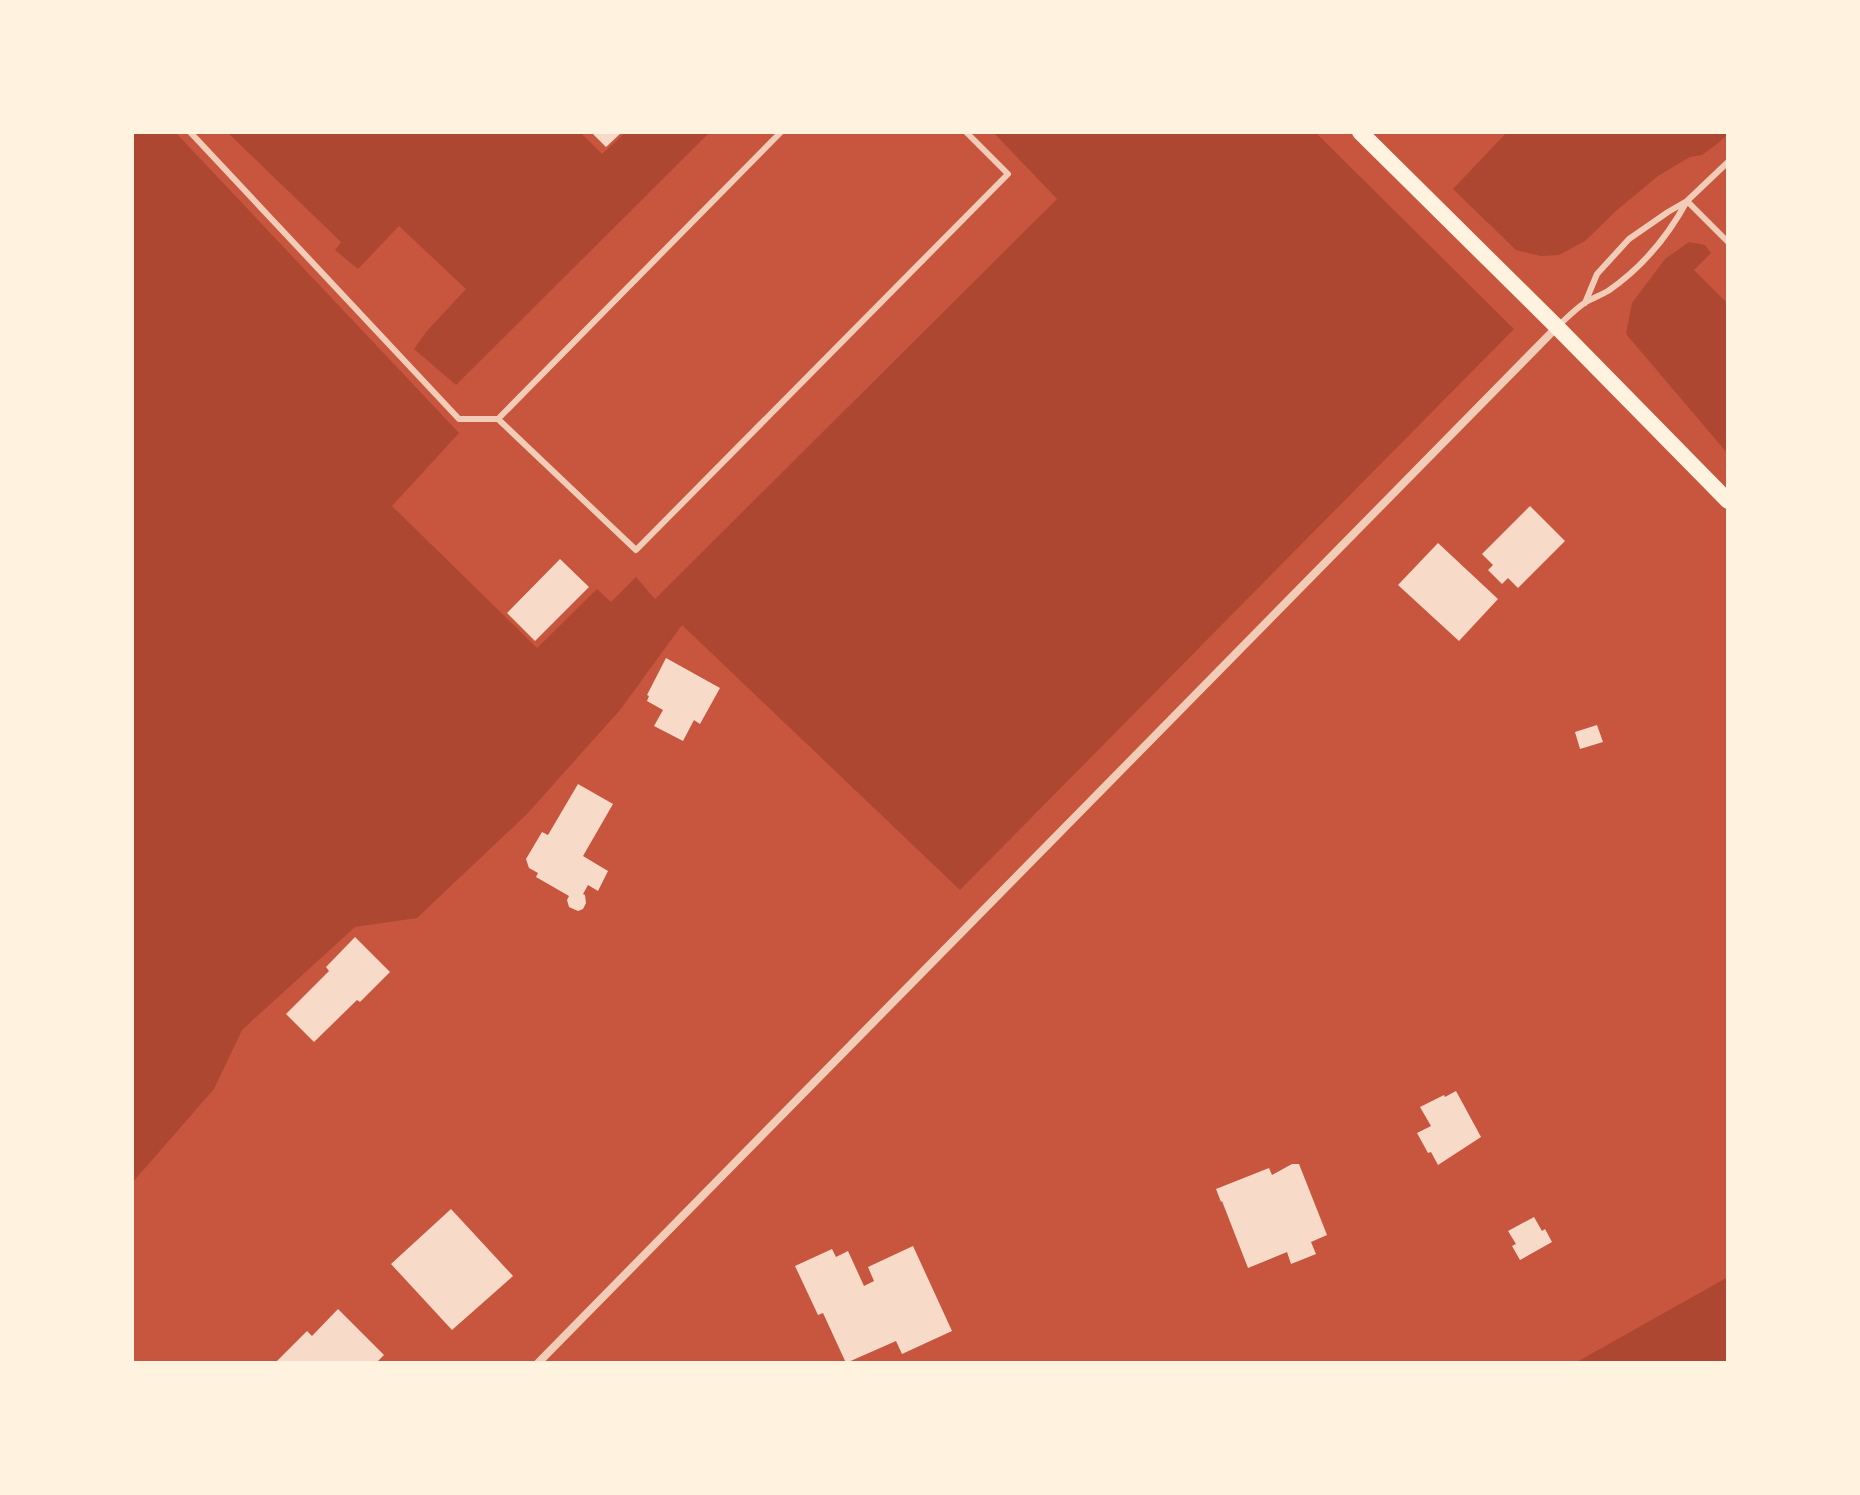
<svg xmlns="http://www.w3.org/2000/svg" width="1860" height="1495" viewBox="0 0 1860 1495" font-family="Bitter,serif">
<rect width="100%" height="100%" fill="#c8553d"/>
<path fill="#ae4732" d="M132 132H175L459 433 392 506 537 648 597 589 611 602 636 577 655 599 1057 199 993 132H1315L1514 329 960 890 682 625 620 710 527 814 417 918 355 927 242 1030 214 1089 132 1183Z
M227 132H580L602 154 626 132H710L456 385 414 349 426 332 466 289 399 226 358 269 335 250 341 242Z
M1507 132H1728V134L1717 144 1702 155 1690 157 1658 176 1617 210 1585 241 1559 255 1541 256 1516 250 1453 189Z
M1689 242 1705 245 1711 253 1694 270 1728 304V454L1626 334 1632 303 1665 259Z
M1728 1277V1363H1575Z"/>
<path fill="#f7dbc8" d="M591 132H622L606 147Z
M1530 506 1565 541 1518 588 1508 578 1502 584 1488 570 1493 565 1482 554Z
M1438 543 1498 599 1459 641 1398 585Z
M560 559 589 587 535 641 507 613Z
M666 658 720 688 700 724 694 720 683 741 654 726 663 710 647 701 649 696 647 695Z
M1597 725 1603 742 1580 749 1575 732Z
M578 784 613 804 583 856 608 871 598 891 588 885 583 894 585 895 586 903 583 909 578 911 569 907 567 900 569 896 536 877 538 873 529 868 526 859 542 832 548 835Z
M355 937 390 972 360 1002 357 1000 314 1042 286 1014 329 971 326 967Z
M1456 1091 1481 1137 1438 1165 1431 1152 1428 1153 1417 1133 1431 1126 1420 1107 1444 1095 1445 1097Z
M1292 1164H1299L1327 1235 1311 1242 1316 1254 1291 1264 1287 1252 1248 1268 1222 1201 1221 1202 1216 1189 1269 1168 1272 1175Z
M451 1209 513 1276 452 1330 391 1264Z
M1534 1217 1542 1231 1545 1229 1552 1242 1520 1260 1512 1246 1516 1244 1508 1231Z
M913 1246 952 1331 902 1354 896 1341 846 1363 823 1313 818 1315 795 1266 832 1249 836 1257 848 1251 864 1286 874 1281 868 1267Z
M338 1309 384 1355 376 1363H275L307 1331 312 1336Z"/>
<g fill="none" stroke-linecap="round" stroke-linejoin="round">
<path stroke="#f1ccb7" stroke-width="6" d="M190 132 459 419H498L781 132
M1687 201 1728 242
M1585 303 1597 274 1629 239 1668 212 1687 201 1728 162
M1557 327C1566 319 1575 309 1586 302 1593 298 1601 295 1608 291 1643 267 1667 238 1687 201
M498 419 636 550 1008 174 966 132"/>
<path stroke="#f1ccb7" stroke-width="8" d="M538 1363 1557 327"/>
<path stroke="#fff3e0" stroke-width="16" d="M1360 132 1557 327 1728 501"/>
</g>
<rect width="1860" height="1495" fill="none" stroke="#fff3e0" stroke-width="268"/>
</svg>
